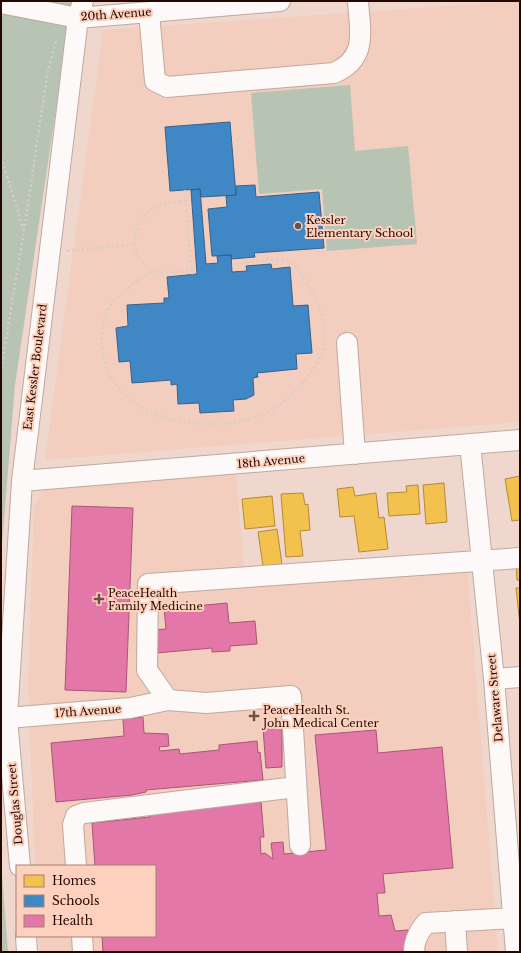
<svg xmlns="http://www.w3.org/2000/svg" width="521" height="953" viewBox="0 0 521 953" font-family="'Libre Baskerville',serif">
<rect width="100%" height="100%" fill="#efd7cd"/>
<path fill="#f3cdbd" d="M520 1V422L45 460 103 30Z
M236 474 244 567 467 565 498 952H40L39 936H155V866H35L28 685 34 506 42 492 53 486Z"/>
<path fill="#b7c4b4" d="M1 1H72L15 385 1 557Z
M350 85 355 151 408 146 417 244 327 251 322 189 259 194 251 93Z
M1 856V860L8 952H1Z"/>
<path fill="#f2c14e" stroke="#b48a37" d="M520 476V520L512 521 505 479Z
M444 483 447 522 426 524 423 485Z
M418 485 420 514 389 516 387 493 407 492 406 486Z
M353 487 355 496 376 493 379 518 384 517 388 549 359 552 354 516 340 517 337 489Z
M303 493 305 505 308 504 310 530 300 531 303 556 286 557 281 494Z
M272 496 275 526 245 529 242 499Z
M277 529 282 564 263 566 258 532Z
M516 562H520V580H517Z
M516 588H520V625Z"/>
<path fill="#3f88c5" stroke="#36628a" d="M230 122 236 195 201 197 200 189 170 191 165 127Z
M255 185 256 197 319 192 324 248 254 253 255 257 231 259V255L212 256 208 209 227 207 226 196 236 195V186Z
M200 189 206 264 218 263 217 256 231 255 232 272 247 271 246 266 271 264 272 269 290 267 293 306 308 305 312 353 296 354 297 369 257 373 258 377 253 378 254 395 246 399 233 400 234 411 200 413 199 403 178 404 177 384 171 385V380L132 383 130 361 119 362 116 328 128 326 127 305 164 303V298H169L167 277 197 274 191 190Z"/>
<path fill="#e377a8" stroke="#a95676" d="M72 506 133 508 126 692 65 690Z
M227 603 229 623 255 621 257 644 230 646V651L212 652V648L156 653 153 630 166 629 164 609Z
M143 717 144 733 168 734 169 746 159 747 160 751 179 749 180 754 219 750V745L257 741 258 753 260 752 263 780 146 790V792L132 795 56 802 51 743 124 736 123 719Z
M282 727V767L266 768 263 728Z
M376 730 378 753 442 747 453 868 383 874 385 893H377L379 916 391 915 395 931 408 930 410 950 397 952H103L102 936H155V866H95L92 823 150 817 149 812 261 802 264 837H260L261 854 265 853 273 859 271 843 283 842 284 854 326 850 315 735Z"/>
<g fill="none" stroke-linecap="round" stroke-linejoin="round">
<g stroke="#c0a89e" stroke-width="22">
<path id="minor" d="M1 3 78 18 280 1
M149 12 155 81 167 87 334 73C368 58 360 32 358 1
M347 343 355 454
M470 444 494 679 516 952
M22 481 520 440
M494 679 520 677
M168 700 147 670 148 584 520 558
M7 718 130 708 168 700 206 703 291 696 300 845
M7 718 20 866
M1 734 7 718 22 481 78 18 83 1
M76 866 73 825 76 816 84 813 296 787
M455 921 457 952
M26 936 27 952
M82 936 83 952
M414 952C414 940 419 932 426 923L513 918"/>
</g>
<path stroke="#d5ceca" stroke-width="2.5" stroke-dasharray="2 3" stroke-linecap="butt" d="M1 157 24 231 1 369
M185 190 192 275
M186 201C176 202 165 202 156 206 139 216 128 239 139 257 142 262 147 266 151 271 138 281 124 290 113 302 104 313 101 330 102 344 106 421 205 438 264 414 282 406 296 392 307 377 316 366 322 356 324 342 327 330 321 309 316 298 313 293 297 268 294 265 292 263 286 260 283 260 268 258 247 263 232 265
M24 231 47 76 56 40
M67 251 136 244
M151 271 165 273 191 270"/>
<use href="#minor" stroke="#fdf9f8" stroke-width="20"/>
</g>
<g fill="#6a5048" stroke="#fed1be" stroke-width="1.5">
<circle cx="298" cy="226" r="4"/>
<path d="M97 593h4v4h4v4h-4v4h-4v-4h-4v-4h4z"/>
<path d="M252 710h4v4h4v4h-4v4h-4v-4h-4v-4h4z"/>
</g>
<g text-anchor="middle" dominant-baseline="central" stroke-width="4" stroke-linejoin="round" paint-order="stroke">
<g font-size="11" fill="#220801" stroke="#fed1be">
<text transform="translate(116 14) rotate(-4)">20th Avenue</text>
<text transform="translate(35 367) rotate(-83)">East Kessler Boulevard</text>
<text transform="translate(271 461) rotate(-5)">18th Avenue</text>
<text transform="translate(495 698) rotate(-95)">Delaware Street</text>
<text transform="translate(88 711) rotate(-4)">17th Avenue</text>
<text transform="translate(15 804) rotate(-95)">Douglas Street</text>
</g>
<g font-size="11" fill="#220801" stroke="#fed1be" text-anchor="start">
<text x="306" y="220">Kessler<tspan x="306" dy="13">Elementary School</tspan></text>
<text x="108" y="593">PeaceHealth<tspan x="108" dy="13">Family Medicine</tspan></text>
<text x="263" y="710">PeaceHealth St.<tspan x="263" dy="13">John Medical Center</tspan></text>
</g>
</g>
<rect width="521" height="953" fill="none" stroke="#220801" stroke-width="4"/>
<rect x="16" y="865" width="140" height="72" fill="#fed1be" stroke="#a68172"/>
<rect x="24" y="875" width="20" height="12" fill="#f2c14e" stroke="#a68172"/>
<text x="52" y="885" font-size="12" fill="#220801">Homes</text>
<rect x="24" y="895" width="20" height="12" fill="#3f88c5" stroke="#a68172"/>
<text x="52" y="905" font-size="12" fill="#220801">Schools</text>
<rect x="24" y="915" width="20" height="12" fill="#e377a8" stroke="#a68172"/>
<text x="52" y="925" font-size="12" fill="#220801">Health</text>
</svg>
